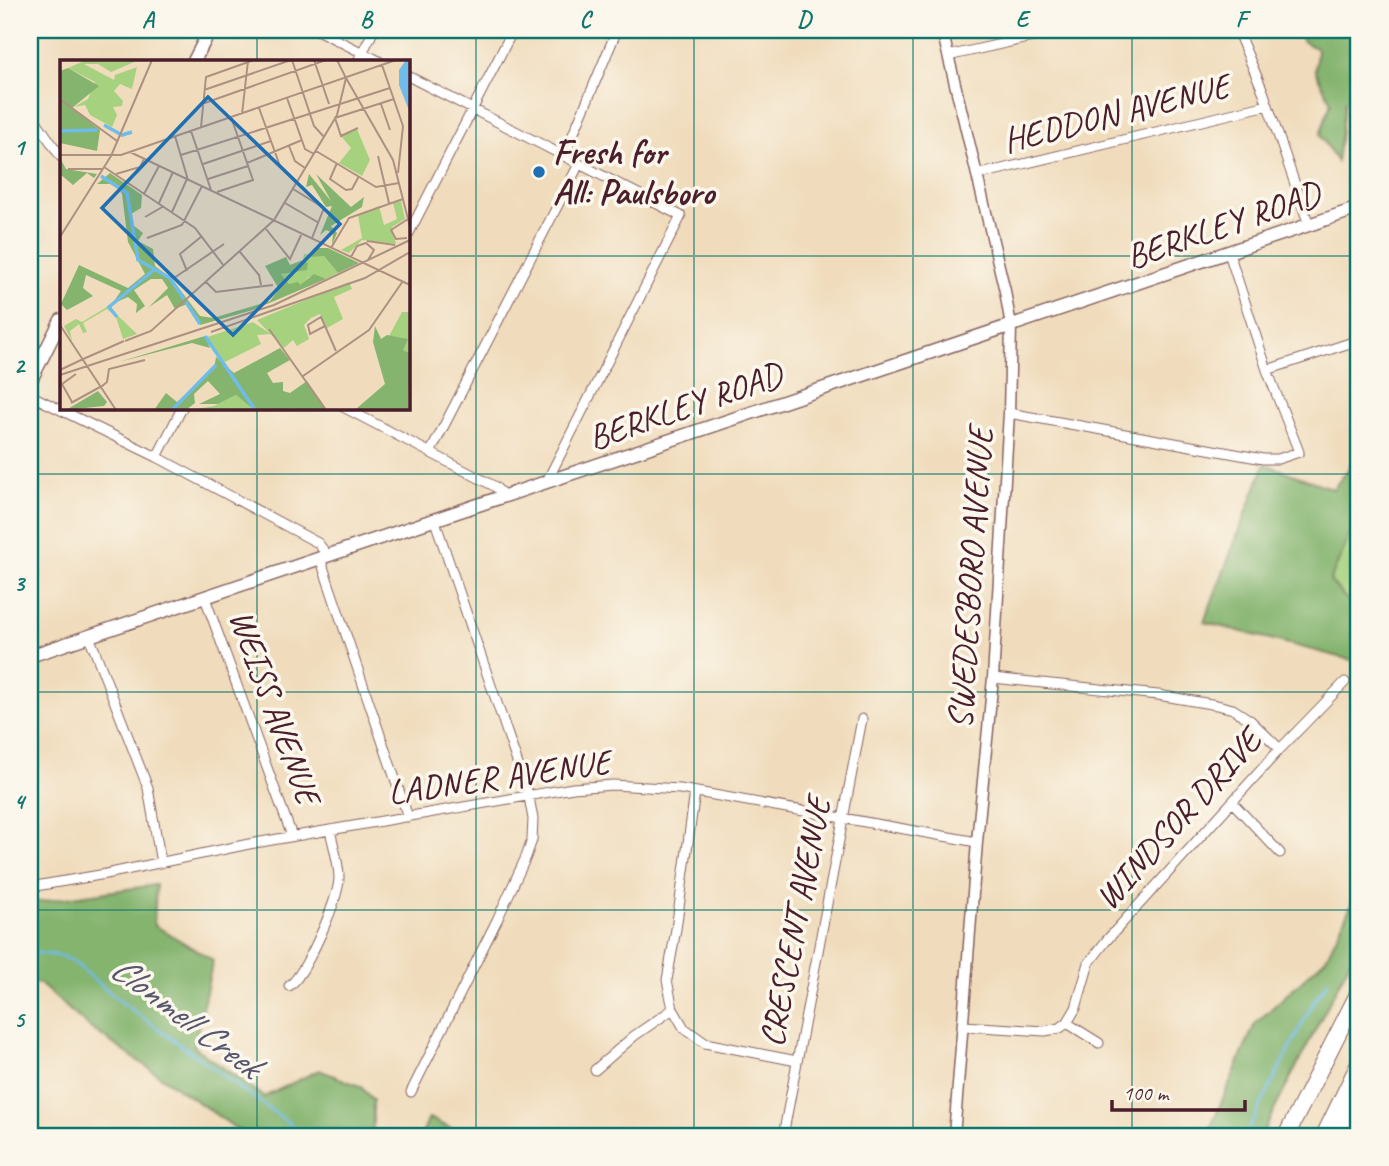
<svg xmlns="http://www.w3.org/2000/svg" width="1389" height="1166" viewBox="0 0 1389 1166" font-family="Caveat,sans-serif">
<rect width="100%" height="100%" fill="#fbf7ec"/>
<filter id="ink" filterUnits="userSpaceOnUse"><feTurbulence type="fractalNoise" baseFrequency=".0143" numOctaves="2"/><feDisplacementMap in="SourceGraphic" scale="14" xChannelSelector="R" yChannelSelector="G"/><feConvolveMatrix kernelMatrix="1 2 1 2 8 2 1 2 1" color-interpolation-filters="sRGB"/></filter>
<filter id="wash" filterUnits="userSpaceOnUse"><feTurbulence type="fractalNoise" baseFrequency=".00686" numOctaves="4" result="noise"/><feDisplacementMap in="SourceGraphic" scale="28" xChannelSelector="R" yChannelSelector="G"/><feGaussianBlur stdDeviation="1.57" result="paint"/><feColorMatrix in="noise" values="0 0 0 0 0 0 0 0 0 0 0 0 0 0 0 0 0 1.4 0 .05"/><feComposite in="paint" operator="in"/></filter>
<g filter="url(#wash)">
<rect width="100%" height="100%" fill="#f0dcbc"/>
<path fill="#a6d27f" stroke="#787855" stroke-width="2" d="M1359 513V602L1346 599 1330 581Z"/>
<path fill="#84b46e" stroke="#676a4c" stroke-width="2" d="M1295 30H1359L1350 52 1359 69V88L1345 102 1337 162 1320 135 1331 102 1315 71 1317 49 1303 41Z
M1359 447V513L1330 581 1346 599 1359 602V662L1204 622 1265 464 1333 489 1350 467Z
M156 885 154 925 213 960 194 1047 264 1097 319 1070 360 1086 373 1100V1136H247L89 1027 39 983H30V903Z
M1359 889V944L1261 1136H1207L1255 1024 1326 958Z
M429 1118 466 1136H421Z"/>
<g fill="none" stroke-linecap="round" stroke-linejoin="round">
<path stroke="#6fbce9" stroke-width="2.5" d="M30 952 61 956 72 961 124 1004 285 1120 304 1136
M1245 1136 1315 999 1328 982"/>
</g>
</g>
<g filter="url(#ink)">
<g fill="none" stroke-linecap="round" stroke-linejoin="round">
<g stroke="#84615e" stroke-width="11">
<path id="minor" d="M317 30 379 61
M1237 30 1263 91 1309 225
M948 56 1063 30
M358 61 374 30
M408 76 681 216 546 483
M30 112 61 157
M564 156 617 30
M977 175 1268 105
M408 235 513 30
M1267 370 1359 340
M30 395 157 457 318 543 328 556
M345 408 494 486 505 496
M1009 413 1263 459H1278L1299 452 1267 370 1229 253
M431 451 579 164
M157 457 182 408
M320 558 408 817
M205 598 292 836
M89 636 148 788 161 863
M993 678 1158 695 1217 705 1233 709 1250 720 1280 749
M695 792 676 929 667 980 673 1009 684 1028 705 1043 797 1061
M1233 803 1280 853
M30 887 106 874 249 844 573 788 613 785 680 789 977 842
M289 986C305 976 339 899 339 878 339 863 333 845 330 830
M1067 1023 1099 1043
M963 1026 1045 1031 1060 1028 1067 1023 1076 1008 1089 963 1106 941 1280 749 1345 682
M595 1070 634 1036 673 1009
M411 1092 497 920 526 857 532 840 533 819 529 797 435 521
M783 1136 862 719"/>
</g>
<g stroke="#84615e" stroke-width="13">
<path id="tertiary" d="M942 30 1005 291 1011 326 1009 413 993 678 977 842 954 1136"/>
</g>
<g stroke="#84615e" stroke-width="15">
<path id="secondary" d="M194 61 210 30
M30 382 61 320
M30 656 1359 208"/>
</g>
<g stroke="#84615e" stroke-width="18">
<path id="motorway" d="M1286 1136 1359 992
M1324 1136 1359 1064
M1340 1136 1359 1101"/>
</g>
<use href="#minor" stroke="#fff" stroke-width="9"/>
<use href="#tertiary" stroke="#fff" stroke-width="10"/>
<use href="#secondary" stroke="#fff" stroke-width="12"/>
<use href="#motorway" stroke="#fff" stroke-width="16"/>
</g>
</g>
<path fill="none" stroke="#0f766e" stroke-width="2" stroke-opacity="0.55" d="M257 30V61M476 30V1136M694 30V1136M913 30V1136M1132 30V1136M30 256H61M408 256H1359M257 408V1136M30 474H1359M30 692H1359M30 910H1359"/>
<circle fill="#1f6fb2" stroke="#fbf7ec" stroke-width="2.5" cx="539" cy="172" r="7"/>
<g text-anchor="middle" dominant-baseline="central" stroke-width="7" stroke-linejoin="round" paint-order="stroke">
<g font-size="35" fill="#4a1f2b" stroke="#fbf7ec">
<text transform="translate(1116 113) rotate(-14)">HEDDON AVENUE</text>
<text transform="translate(1223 225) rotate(-19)">BERKLEY ROAD</text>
<text transform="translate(685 406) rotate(-19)">BERKLEY ROAD</text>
<text transform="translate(970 578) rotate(-86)">SWEDESBORO AVENUE</text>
<text transform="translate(275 707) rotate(70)">WEISS AVENUE</text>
<text transform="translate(499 777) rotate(-8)">LADNER AVENUE</text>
<text transform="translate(1178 819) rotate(-48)">WINDSOR DRIVE</text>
<text transform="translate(795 922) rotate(-79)">CRESCENT AVENUE</text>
</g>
<g font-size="35" font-weight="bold" fill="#4a1f2b" stroke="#fbf7ec" text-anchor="start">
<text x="553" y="152">Fresh for<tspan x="553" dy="40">All: Paulsboro</tspan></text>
</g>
<g font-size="37" font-style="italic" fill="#57566e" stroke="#fbf7ec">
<text transform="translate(186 1016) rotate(37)">Clonmell Creek</text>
</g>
</g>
<g transform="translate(60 60)">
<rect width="350" height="350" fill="#f0dcbc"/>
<path d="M26 0H79L51 12 38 4H24L54 20 55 15 77 7 72 29 60 24 54 31 63 41 62 46 53 47 57 55 52 67 30 55 25 45 14 47 28 39 35 22 8 8ZM297 69 310 100 302 116 279 103 291 88 280 75ZM341 141 345 159 332 167 336 184 302 180 289 193 281 190 302 178 298 155 319 146 324 165 337 159 333 143ZM244 194 264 196 278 213 266 219 249 217 240 226 229 224 221 214 248 203 243 200ZM289 222 292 229 274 237 283 259 267 268 260 254 251 258 244 265 249 279 237 286 233 280 224 288 197 260ZM52 244V250L77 274 63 279 56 257 47 249 23 263 27 272 23 273 19 264 10 271 12 281 4 266 16 259 22 262ZM342 252H350V293L343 290V278L329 276ZM193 262 211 274 197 275 201 284 165 302 144 278ZM176 335 194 350H129L154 346Z" fill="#a6d27f"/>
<path d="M8 8 39 26 12 48 40 70 37 91 0 83V11ZM0 98 6 109 37 114 34 118 27 113 13 125 0 114ZM50 113 82 135 81 148 71 154 73 165 83 173 78 181 93 189 95 206 112 219 140 256 153 258 210 241 219 229 205 206 226 197 230 205 243 200 248 203 247 210 221 214 229 224 238 222 240 225 254 214 266 219 193 250 140 265 127 244 115 249 107 235 89 247 108 228 102 219H91L74 230 85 246 76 253 77 244 68 237 52 244 61 231 26 215 23 228 33 236 7 250 1 244 19 205 68 228 85 214 68 182 62 134 56 124H37ZM249 114 271 141 256 114 291 147 304 137 302 147 271 166 277 173 272 185 273 173 266 170 260 175 272 146 266 147 252 125 246 127ZM254 188H268L299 203 278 213 264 196 251 197ZM315 266 321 279 327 275 348 279 343 290 350 293 348 350 296 349 325 324 313 282ZM145 276 150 288 132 283 59 302ZM220 288 230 300 207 313 213 323 223 322V331L230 333 247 321 267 350H194L176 335 158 344H139L160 334 148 321 134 334 135 343 126 350H94L106 333 117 342 154 309 156 297 174 313ZM38 331 47 342 44 346 6 350Z" fill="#84b46e"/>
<path d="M346 0H350V53L339 25V10Z" fill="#6fbce9"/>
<path fill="none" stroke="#6fbce9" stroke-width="3.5" d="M44 65 62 75 72 72M0 71 37 70M41 116 67 133 78 200 110 218 124 239M126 242 140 264M57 257 49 247 94 210M145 276 195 350M112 350 156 305"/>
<path fill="none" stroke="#ae9082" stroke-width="2" d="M232 0 254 66 264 77M254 0 269 44M322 5 343 66 338 113M286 18 333 100 350 167M144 30 231 0M227 38 245 89 254 94M1 40 57 81M142 44 266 0M321 44 330 70M199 48 220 106 237 122M182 54 188 1M141 67 146 17 194 0M298 68 281 76 275 58 334 39M131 71 151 130M115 76 128 120M229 86 235 101 245 108M256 91 316 127 339 123M70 92 350 225M0 95H61L336 0M121 95 330 28M51 96 92 0M318 96 329 143M187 103 242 80M277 103 270 119 286 130 292 129 299 116M143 104 211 81M44 107 135 168 164 206M8 109H42M56 114 80 107 84 99M148 119 188 106M233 129 264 148 252 178M157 132 193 120 171 57M84 134 99 106M99 143 113 112M225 143 259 163M112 152 127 119M85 157 104 146M206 169 230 199 242 173M0 177 51 96M87 178 122 165 142 126M347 178 336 179 331 170 348 159M307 181 335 185M271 188 289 158 343 139M180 192 199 215 201 225M291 197 297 186 306 183 314 190 308 200M127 211 120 194 142 176M114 218 164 184M146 222 156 232 213 225M0 265 56 350M265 266 250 274 248 265 261 257 265 266 276 291M209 269 266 350M151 272 305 218 350 192M65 281 91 271 214 160 277 55 286 18 277 0M21 300 64 281M0 310 21 300M0 315 214 245 350 180M243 316 309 270 343 221M41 327 47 322 49 309 85 300M12 342 2 324 16 314M11 343 40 327"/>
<path fill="#1f6fb2" fill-opacity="0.15" stroke="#1f6fb2" stroke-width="3.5" d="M148 37 280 164 173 275 42 148Z"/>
<rect width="350" height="350" fill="none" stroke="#4a1f2b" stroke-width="3.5"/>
</g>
<rect width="1389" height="1166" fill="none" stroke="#fbf7ec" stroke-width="77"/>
<path d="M1112 1100v10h133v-10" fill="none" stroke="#4a1f2b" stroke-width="3.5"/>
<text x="1123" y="1100" font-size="21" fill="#4a1f2b" stroke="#fbf7ec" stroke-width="5" paint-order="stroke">100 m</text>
<rect x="38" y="38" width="1312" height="1090" fill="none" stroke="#0f766e" stroke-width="2.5"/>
<g font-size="23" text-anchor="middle" font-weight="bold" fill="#0f766e">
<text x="148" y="27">A</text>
<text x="366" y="27">B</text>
<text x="585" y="27">C</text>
<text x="804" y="27">D</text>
<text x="1022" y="27">E</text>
<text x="1241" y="27">F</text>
<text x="19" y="155">1</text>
<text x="19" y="373">2</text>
<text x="19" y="591">3</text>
<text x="19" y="809">4</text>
<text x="19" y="1027">5</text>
</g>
</svg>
